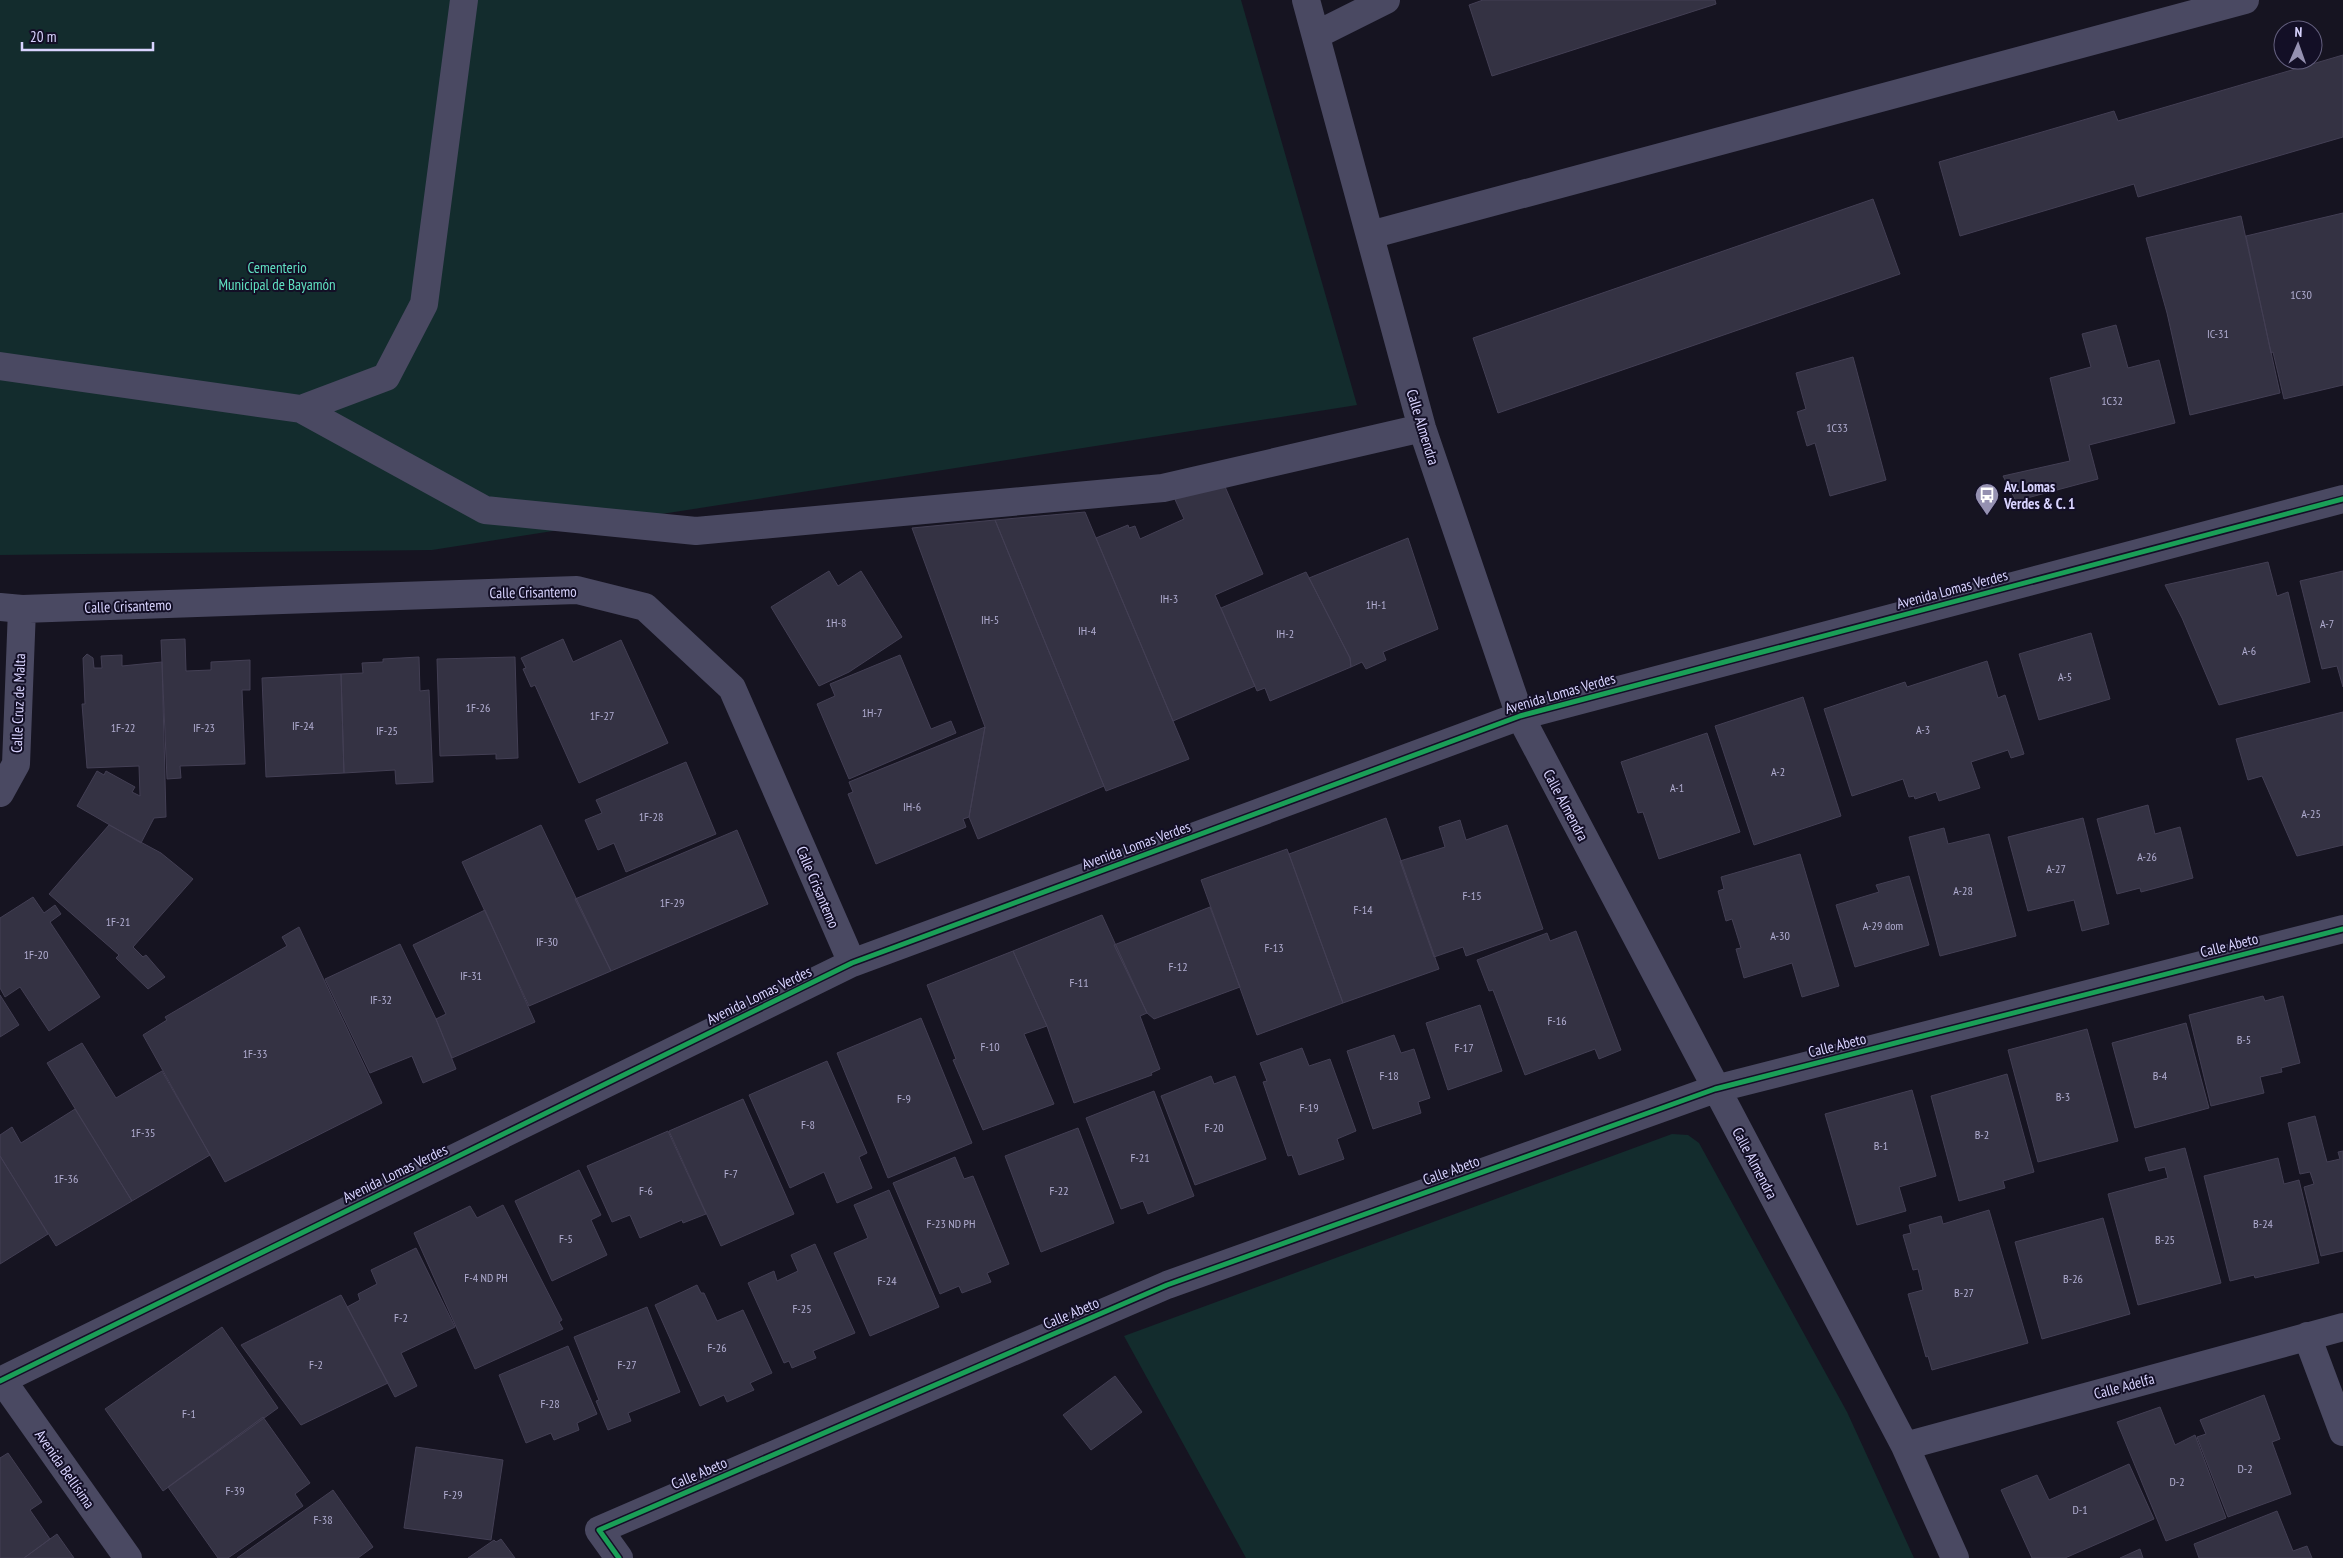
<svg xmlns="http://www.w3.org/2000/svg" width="2343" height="1558" viewBox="0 0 2343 1558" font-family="'PT Sans Narrow',sans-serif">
<rect width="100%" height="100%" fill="#161421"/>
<path fill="#132c2d" d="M0 0H1241L1357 405 432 550 0 555Z
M1672 1134 1688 1135 1699 1143 1847 1412 1914 1558H1246L1124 1336Z"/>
<path fill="#343243" stroke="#433f54" d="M1483 0H1715L1716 4 1492 76 1469 5Z
M2343 55V137L2138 197 2134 184 1960 236 1939 162 2114 111 2118 121Z
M1873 199 1900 274 1498 413 1473 338Z
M2343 213V385L2284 399 2273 352 2271 353 2246 236Z
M2241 216 2280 393 2190 415 2167 313 2146 238Z
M2116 325 2128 368 2159 360 2175 423 2089 445 2098 479 2016 501 2003 476 2070 461 2050 378 2091 367 2082 334Z
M1853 357 1886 480 1830 496 1815 443 1807 446 1797 412 1806 409 1796 373Z
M1223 482 1263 574 1215 595 1255 686 1173 721 1096 538 1128 525 1129 528 1135 526 1140 539 1184 519 1172 493Z
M1085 512 1189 759 1106 791 995 520Z
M995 520 1104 786 978 839 969 817 985 727 912 528Z
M1408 538 1438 629 1383 652 1386 660 1366 669 1362 662 1351 667 1350 658 1309 578Z
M2268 562 2277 596 2288 592 2310 682 2219 705 2182 618 2165 585Z
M829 571 838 586 861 571 902 637 849 672 819 686 771 607Z
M2343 571V687L2337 666 2322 669 2300 581Z
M1306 572 1350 658 1351 667 1270 701 1265 688 1257 691 1221 608Z
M2091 633 2110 699 2039 720 2019 654Z
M185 639 186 671 211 670V662L250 660V690H242L245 764 180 766 181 778 167 779 161 640Z
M563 639 573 662 621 640 668 743 579 783 535 685 531 687 523 669 526 668 521 658Z
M87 654 93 658 94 668H102L101 656 122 655V666L162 662 166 817 154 818 141 843 77 806 97 771 104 775 106 771 135 787 132 792 140 796 139 766 87 768 82 704H85L83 658Z
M900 655 931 729 951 721 956 733 849 779 817 704 835 696 830 684Z
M419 657 420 691 429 690 433 782 396 784 395 770 344 773 341 674 363 673 362 663 383 662V659Z
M515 657 518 758 496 759V754L440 756 437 659Z
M1987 661 1998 698 2005 695 2024 754 2011 758 2008 750 1971 762 1980 788 1939 801 1936 792 1915 799 1914 796 1909 797 1903 779 1852 796 1824 709 1905 682 1907 687Z
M341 674 344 773 266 777 262 678Z
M1803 697 1841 816 1754 845 1715 726Z
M2343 712V845L2297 856 2262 776 2248 780 2236 739Z
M985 727 969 817 963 819 966 827 876 864 848 794 853 792 849 782Z
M1707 733 1740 832 1659 859 1643 812 1638 813 1621 762Z
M686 762 716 834 626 872 614 843 598 850 585 820 602 813 596 800Z
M2148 805 2155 834 2180 827 2193 878 2141 892 2140 888 2117 894 2097 819Z
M1386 818 1439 969 1343 1003 1289 854Z
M2083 818 2109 924 2082 931 2074 900 2028 911 2008 837Z
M1460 820 1466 840 1507 825 1543 929 1466 956 1463 947 1434 957 1400 861 1445 847 1439 827Z
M109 825 161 853 193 879 133 947 143 957 146 955 165 977 148 989 116 958 119 955 49 894Z
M541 825 611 971 529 1006 462 862Z
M1944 828 1948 844 1989 834 2016 936 1940 956 1909 837Z
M737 830 768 904 611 971 575 899Z
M1287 849 1343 1003 1257 1035 1201 880Z
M1800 854 1839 986 1802 997 1792 963 1744 978 1736 949 1741 948 1732 919 1726 921 1718 891 1724 889 1721 877Z
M1909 876 1929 945 1855 967 1836 905 1879 892 1876 885Z
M33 897 44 913 55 905 61 914 50 922 100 997 49 1031 20 987 5 997 0 988V918Z
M1210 907 1240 987 1154 1019 1147 1013 1114 945Z
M485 910 535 1022 452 1058 436 1019 446 1014 413 945Z
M1102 915 1147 1013 1140 1016 1160 1069 1151 1073 1152 1075 1074 1103 1047 1026 1013 951Z
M299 927 382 1103 225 1182 143 1035 167 1020 165 1017 287 946 282 937Z
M1576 931 1621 1050 1599 1059 1595 1049 1525 1075 1493 990 1489 991 1477 960 1547 933 1550 941Z
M400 944 436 1019 456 1069 423 1083 412 1056 370 1073 325 979Z
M1013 951 1047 1026 1024 1034 1054 1104 983 1130 953 1060 956 1059 927 985Z
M0 995 19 1025 0 1037Z
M2263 996 2265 1001 2283 996 2300 1063 2281 1068 2282 1072 2260 1077 2264 1093 2211 1106 2189 1015Z
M1480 1005 1502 1071 1448 1090 1426 1023Z
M921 1018 972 1143 888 1178 837 1053Z
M2186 1023 2209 1108 2135 1128 2112 1043Z
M2087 1029 2118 1141 2038 1162 2008 1050Z
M1394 1035 1401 1053 1414 1049 1430 1098 1418 1102 1421 1113 1373 1129 1347 1051Z
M82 1043 116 1098 162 1071 210 1155 132 1201 47 1063Z
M1302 1048 1309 1066 1330 1059 1356 1131 1337 1139 1344 1159 1299 1175 1292 1155 1288 1156 1263 1082 1267 1081 1260 1063Z
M827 1061 867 1153 859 1157 872 1188 837 1203 824 1172 790 1188 749 1095Z
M2007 1074 2034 1172 2003 1181 2005 1188 1959 1201 1931 1096Z
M1211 1076 1214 1084 1235 1076 1266 1159 1195 1185 1161 1096Z
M1912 1090 1936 1176 1899 1187 1906 1211 1857 1225 1825 1114Z
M1154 1091 1194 1196 1148 1214 1143 1201 1121 1209 1086 1118Z
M743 1099 794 1214 721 1246 669 1131Z
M75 1109 132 1201 56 1246 0 1156V1135L12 1127 21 1143Z
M2315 1116 2327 1162 2340 1159 2338 1152 2343 1151V1251L2321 1256 2304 1187 2314 1184 2310 1172 2300 1174 2288 1123Z
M1078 1128 1114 1223 1041 1252 1005 1156Z
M668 1131 706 1214 683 1223 682 1220 640 1238 630 1215 612 1222 587 1166Z
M2185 1148 2221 1283 2138 1305 2108 1194 2168 1178 2165 1167 2149 1171 2145 1158Z
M0 1156 48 1234 0 1264Z
M955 1157 964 1179 973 1176 1009 1264 987 1273 991 1282 962 1293 959 1286 940 1294 893 1183Z
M2278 1158 2284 1184 2299 1180 2319 1263 2255 1278 2254 1275 2230 1281 2204 1176Z
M579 1170 601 1215 591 1220 607 1255 552 1281 515 1201Z
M889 1190 939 1307 870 1336 834 1253 868 1238 854 1205Z
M503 1205 562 1320 559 1322 563 1329 475 1369 414 1233 470 1206 477 1218Z
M1989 1210 2028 1343 1932 1370 1928 1356 1926 1357 1908 1294 1923 1290 1918 1269 1913 1270 1903 1235 1911 1233 1909 1225 1941 1216 1943 1224Z
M2103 1218 2130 1314 2042 1339 2015 1242Z
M815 1244 855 1333 813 1351 816 1358 792 1368 789 1361 784 1363 748 1283 774 1271 777 1281 798 1271 791 1255Z
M416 1248 455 1327 401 1353 417 1386 395 1397 347 1307 360 1300 358 1294 377 1284 371 1270Z
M697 1285 701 1293H704L717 1321 743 1310 772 1373 750 1383 754 1390 727 1402 724 1395 700 1406 655 1305Z
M341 1295 388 1383 301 1425 241 1345Z
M647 1307 680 1392 628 1413 631 1421 608 1430 596 1401 599 1400 574 1337Z
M222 1327 278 1408 163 1491 105 1409Z
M568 1346 597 1414 577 1423 579 1430 554 1440 551 1433 526 1443 499 1375Z
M1115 1376 1142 1412 1091 1450 1063 1415Z
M2264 1395 2280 1439 2272 1442 2291 1494 2228 1517 2197 1437 2206 1434 2200 1420Z
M2160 1407 2175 1445 2195 1435 2226 1518 2166 1541 2117 1422Z
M263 1417 310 1483 295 1494 303 1506 228 1558H218L168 1487Z
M416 1447 503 1460 491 1540 404 1528Z
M8 1453 42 1502 30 1510 50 1539 24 1558H0V1458Z
M2129 1464 2154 1519 2065 1558H2032L2001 1490 2037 1475 2049 1500Z
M333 1490 373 1547 358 1558H237Z
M2277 1511 2293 1551 2307 1546 2312 1558H2199L2194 1544Z
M57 1534 74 1558H24L50 1539Z
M501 1539 515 1558H468L494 1540 496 1542Z
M2140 1549 2143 1558H2120Z"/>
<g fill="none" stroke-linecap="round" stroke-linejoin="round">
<path stroke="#4a4962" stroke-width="28" d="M1306 0 1422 428 1520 716 1905 1446 1955 1558
M1316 35 1386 0
M1370 235 2245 0
M0 366 301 409 485 510 696 531 1163 488 1422 428
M301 409 386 377 424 304 464 0
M0 607 22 609 577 590 645 607 732 688 852 963
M0 793 16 764 22 609
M2307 1336 2343 1432
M2 1380 128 1558
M0 1381 852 963 1520 716 2343 499
M1905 1446 2343 1327
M619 1558 599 1530 1167 1285 1715 1089 2343 929"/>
<g stroke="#130f26" stroke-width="8">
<path id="cycleway" d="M0 1381 852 963 1520 716 2343 499
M619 1558 599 1530 1167 1285 1715 1089 2343 929"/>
</g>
<use href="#cycleway" stroke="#1a9f57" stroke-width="5"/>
</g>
<defs>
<g id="bus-pin" transform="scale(1.25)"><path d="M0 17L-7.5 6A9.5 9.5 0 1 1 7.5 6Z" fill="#9591b1" stroke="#130f26"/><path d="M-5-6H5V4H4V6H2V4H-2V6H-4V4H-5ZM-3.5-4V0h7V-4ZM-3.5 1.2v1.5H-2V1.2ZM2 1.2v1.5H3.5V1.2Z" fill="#fff"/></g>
</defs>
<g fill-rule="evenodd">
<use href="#bus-pin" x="1987" y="495"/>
</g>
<g text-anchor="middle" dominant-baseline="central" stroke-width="4" stroke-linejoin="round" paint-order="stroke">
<g font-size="12" fill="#b0acd0">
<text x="2301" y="294">1C30</text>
<text x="2218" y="333">IC-31</text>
<text x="2112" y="400">1C32</text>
<text x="1837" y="427">1C33</text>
<text x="1169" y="598">IH-3</text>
<text x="1376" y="604">1H-1</text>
<text x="990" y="619">IH-5</text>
<text x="836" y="622">1H-8</text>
<text x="2327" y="623">A-7</text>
<text x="1087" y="630">IH-4</text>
<text x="1285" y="633">IH-2</text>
<text x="2249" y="650">A-6</text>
<text x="2065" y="676">A-5</text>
<text x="478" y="707">1F-26</text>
<text x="872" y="712">1H-7</text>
<text x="602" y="715">1F-27</text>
<text x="303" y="725">IF-24</text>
<text x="123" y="727">1F-22</text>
<text x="204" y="727">IF-23</text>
<text x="1923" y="729">A-3</text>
<text x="387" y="730">IF-25</text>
<text x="1778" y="771">A-2</text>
<text x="1677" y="787">A-1</text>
<text x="912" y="806">IH-6</text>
<text x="2311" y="813">A-25</text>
<text x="651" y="816">1F-28</text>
<text x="2147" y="856">A-26</text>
<text x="2056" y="868">A-27</text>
<text x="1963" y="890">A-28</text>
<text x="1472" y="895">F-15</text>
<text x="672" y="902">1F-29</text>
<text x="1363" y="909">F-14</text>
<text x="118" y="921">1F-21</text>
<text x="1883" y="925">A-29 dom</text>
<text x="1780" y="935">A-30</text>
<text x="547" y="941">IF-30</text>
<text x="1274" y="947">F-13</text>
<text x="36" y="954">1F-20</text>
<text x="1178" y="966">F-12</text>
<text x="471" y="975">IF-31</text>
<text x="1079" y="982">F-11</text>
<text x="381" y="999">IF-32</text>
<text x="1557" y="1020">F-16</text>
<text x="2244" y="1039">B-5</text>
<text x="990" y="1046">F-10</text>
<text x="1464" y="1047">F-17</text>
<text x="255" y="1053">1F-33</text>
<text x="1389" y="1075">F-18</text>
<text x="2160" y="1075">B-4</text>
<text x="2063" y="1096">B-3</text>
<text x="904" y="1098">F-9</text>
<text x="1309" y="1107">F-19</text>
<text x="808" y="1124">F-8</text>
<text x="1214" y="1127">F-20</text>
<text x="143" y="1132">1F-35</text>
<text x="1982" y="1134">B-2</text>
<text x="1881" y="1145">B-1</text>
<text x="1140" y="1157">F-21</text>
<text x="731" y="1173">F-7</text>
<text x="66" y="1178">1F-36</text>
<text x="646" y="1190">F-6</text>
<text x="1059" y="1190">F-22</text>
<text x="951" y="1223">F-23 ND PH</text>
<text x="2263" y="1223">B-24</text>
<text x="566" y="1238">F-5</text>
<text x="2165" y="1239">B-25</text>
<text x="486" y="1277">F-4 ND PH</text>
<text x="2073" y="1278">B-26</text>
<text x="887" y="1280">F-24</text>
<text x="1964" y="1292">B-27</text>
<text x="802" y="1308">F-25</text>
<text x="401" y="1317">F-2</text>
<text x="717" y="1347">F-26</text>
<text x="316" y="1364">F-2</text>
<text x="627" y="1364">F-27</text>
<text x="550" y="1403">F-28</text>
<text x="189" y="1413">F-1</text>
<text x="2245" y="1468">D-2</text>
<text x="2177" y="1481">D-2</text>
<text x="235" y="1490">F-39</text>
<text x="453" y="1494">F-29</text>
<text x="2080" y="1509">D-1</text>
<text x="323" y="1519">F-38</text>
</g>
<g font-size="15" fill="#5fe0c0" stroke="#130f26">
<text x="277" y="267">Cementerio<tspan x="277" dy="17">Municipal de Bayamón</tspan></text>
</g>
<g font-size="15" fill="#d9d4ff" stroke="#130f26">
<text transform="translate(1423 427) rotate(73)">Calle Almendra</text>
<text transform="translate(1952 589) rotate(-15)">Avenida Lomas Verdes</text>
<text transform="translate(533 592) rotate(-1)">Calle Crisantemo</text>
<text transform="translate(128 606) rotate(-2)">Calle Crisantemo</text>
<text transform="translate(1560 693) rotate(-16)">Avenida Lomas Verdes</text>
<text transform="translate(18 703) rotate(-88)">Calle Cruz de Malta</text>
<text transform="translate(1566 805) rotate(62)">Calle Almendra</text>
<text transform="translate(1136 845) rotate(-20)">Avenida Lomas Verdes</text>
<text transform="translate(818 887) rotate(67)">Calle Crisantemo</text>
<text transform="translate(2229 945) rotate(-14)">Calle Abeto</text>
<text transform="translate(759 995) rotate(-26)">Avenida Lomas Verdes</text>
<text transform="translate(1837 1045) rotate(-14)">Calle Abeto</text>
<text transform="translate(1755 1163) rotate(62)">Calle Almendra</text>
<text transform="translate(1451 1170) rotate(-20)">Calle Abeto</text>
<text transform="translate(395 1173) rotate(-26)">Avenida Lomas Verdes</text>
<text transform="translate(1071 1313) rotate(-23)">Calle Abeto</text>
<text transform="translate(2124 1386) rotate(-15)">Calle Adelfa</text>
<text transform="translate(65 1469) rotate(55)">Avenida Bellísima</text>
<text transform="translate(699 1473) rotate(-23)">Calle Abeto</text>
</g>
<g font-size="15" font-weight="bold" fill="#d9d4ff" stroke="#130f26" text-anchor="start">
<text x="2004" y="486">Av. Lomas<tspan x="2004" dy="17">Verdes &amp; C. 1</tspan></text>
</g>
</g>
<g transform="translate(2298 45) rotate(2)"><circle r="24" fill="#130f26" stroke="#625e7d"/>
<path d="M0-4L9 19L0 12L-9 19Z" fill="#9591b1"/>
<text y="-8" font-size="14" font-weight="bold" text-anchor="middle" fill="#d9d4ff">N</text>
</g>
<path d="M22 42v8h131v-8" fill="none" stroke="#d9d4ff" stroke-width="2.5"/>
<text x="30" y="42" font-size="15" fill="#d9d4ff" stroke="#130f26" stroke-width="4" paint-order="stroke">20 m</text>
</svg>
